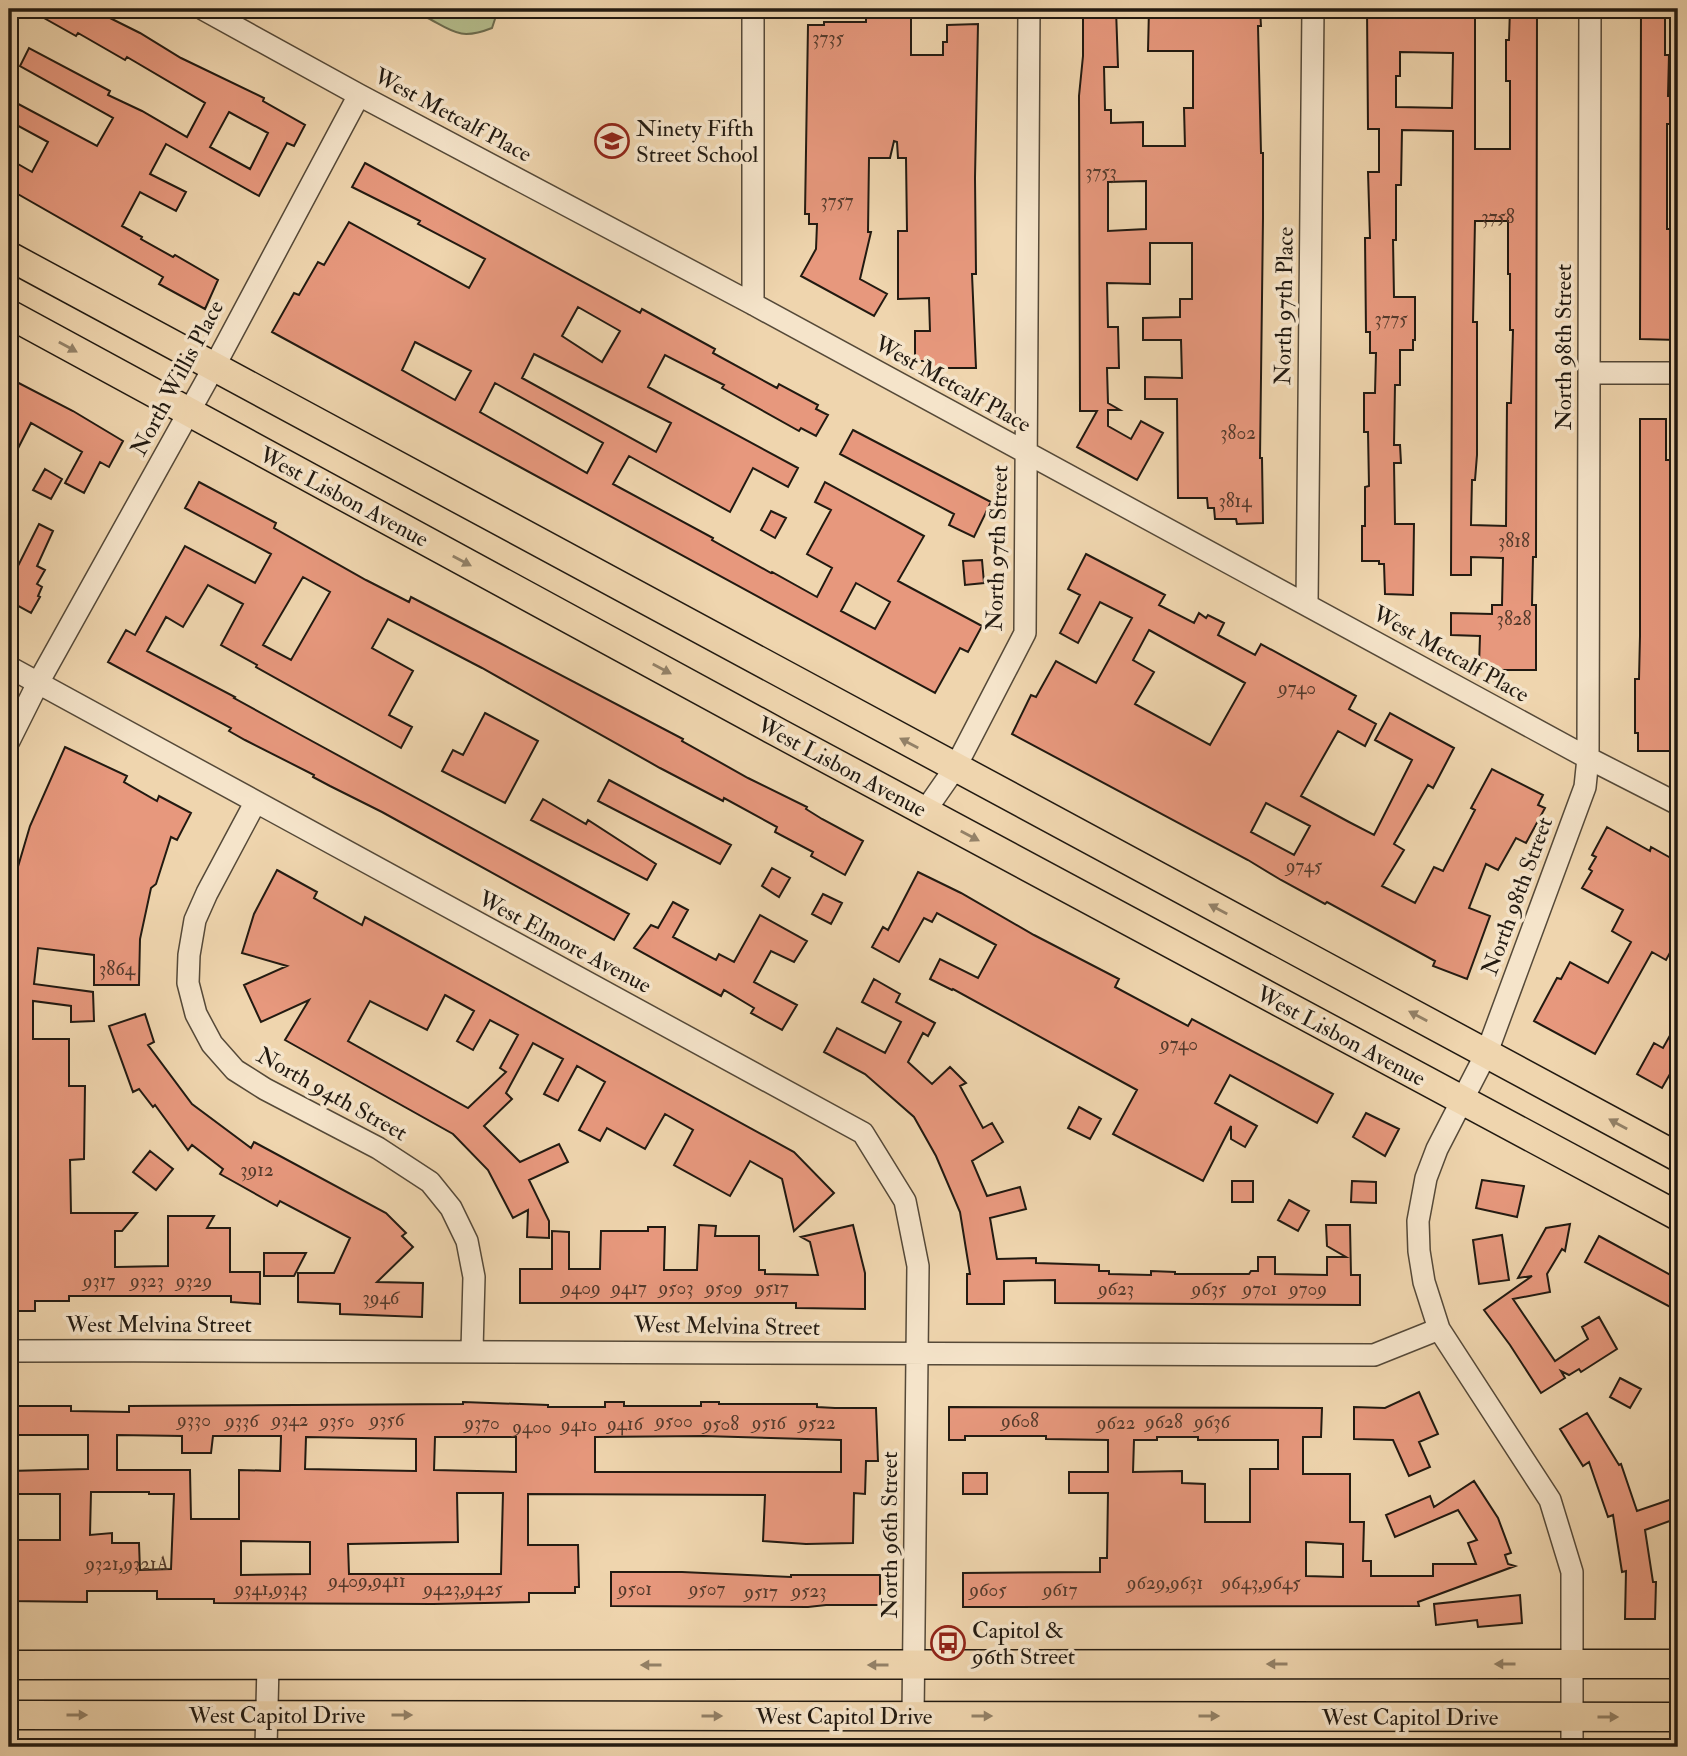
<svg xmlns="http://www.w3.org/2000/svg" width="1687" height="1756" viewBox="0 0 1687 1756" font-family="'IM FELL Double Pica',serif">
<rect width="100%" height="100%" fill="#efd5ae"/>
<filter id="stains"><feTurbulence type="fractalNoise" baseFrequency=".00286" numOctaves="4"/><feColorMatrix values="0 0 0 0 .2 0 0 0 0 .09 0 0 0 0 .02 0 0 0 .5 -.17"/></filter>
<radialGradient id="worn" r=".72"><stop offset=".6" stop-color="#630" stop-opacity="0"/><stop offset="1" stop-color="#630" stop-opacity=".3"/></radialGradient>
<path fill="#b5be8d" stroke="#6c6c4f" stroke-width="2" d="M427 9H495L496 16 492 28C459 41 453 31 424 16Z"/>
<path fill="#e7987d" stroke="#221a11" stroke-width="2" fill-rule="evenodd" d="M28 9H92L140 33 181 58 264 98 263 101 305 125 294 146 287 143 259 196 166 144 150 174 186 192 176 211 140 192 122 226 142 237 141 239 173 257 175 255 218 280 205 309 159 284 163 277 9 189V159L32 172 48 142 9 121V99L97 146 113 118 20 66 29 48 110 91 108 95 142 111 187 137 205 103 127 57 125 60 78 33 76 36ZM229 112 268 133 250 169 210 147Z
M1083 9H1116L1118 67H1104L1105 110H1111V123L1143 122V146H1185L1184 108H1193V51H1148L1149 9H1260L1261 26H1258L1261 153H1263V218L1260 458H1262L1263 523 1237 524 1236 519H1215L1214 508H1208L1207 498H1178L1177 399H1145V377L1182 378 1181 340H1143V318L1180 317V299H1192V243H1150V284L1107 283 1108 327H1118L1119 368H1107L1108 403 1120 410H1108V426L1131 439 1141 421 1163 433 1137 480 1077 447 1097 411H1080L1079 96 1083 56ZM1146 181V229L1108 231V182Z
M1367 9H1403V14H1454V9H1475V149H1510V81H1506V40H1509L1510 9H1537L1536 557H1533L1532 605H1536V670H1493V666H1479L1480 636 1451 635V613L1492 614V605H1502L1503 558 1471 557V575H1451L1453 131 1402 130 1401 185H1396V240H1393L1394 297H1415V340H1413V350H1400V385H1395L1394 445H1400L1401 463H1394L1395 524H1414L1413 595 1385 594 1384 564H1379V561H1362V526H1365V487L1369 486 1368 432H1364V393H1375L1376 353H1370V332H1366L1365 238H1370L1368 172H1379V129H1368ZM1400 52 1453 53 1452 108 1396 107V76H1400ZM1475 221H1508V274H1510V330H1513L1511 403H1507L1506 526 1471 525 1472 480H1475L1477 455V322H1473Z
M1641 9H1665V55H1669L1668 96H1671V124H1667V229H1678V340L1640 339Z
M866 11H911V55H943V42H947V25L978 24 975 178 976 274H972L976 368H928V361H915V331H930L929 298 898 299V231H907L906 158H898L897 142 894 141 890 158H869L868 232H871L860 279 887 294 874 316 801 276 816 249 817 224H809V214H805L808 25H824V22H866Z
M365 163 640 313 642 309 715 349 713 353 777 388 779 384 818 405 816 409 828 415 816 436 801 428 799 431 722 388 724 385 665 355 648 387 798 468 788 487 753 468 730 512 629 456 613 484 713 538 712 540 771 573 772 572 817 597 832 568 807 554 831 510 815 502 825 482 924 536 898 581 982 626 968 652 960 648 935 693 272 332 294 293 299 295 318 262 324 265 349 222 469 288 485 259 418 224 420 221 352 187ZM578 307 620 331 602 362 562 336ZM415 342 471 371 455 400 402 370ZM534 354 671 423 656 452 522 378ZM495 383 603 443 587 473 480 412ZM856 583 890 602 875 629 841 611Z
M9 378 73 411 123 441 109 467 100 462 84 493 65 483 82 452 31 423 9 466Z
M1640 419H1666V460H1672L1670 679H1678V751H1638V733H1635V679H1639L1640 636Z
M853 430 991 502 974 537 949 525 954 514 840 454Z
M45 469 62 479 51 499 33 490Z
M199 482 276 523 274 528 366 580 409 602 411 597 496 641 683 739 682 741 748 778 807 807 806 809 822 819 863 841 845 875 811 856 813 852 775 832 777 827 724 798 723 801 660 768 482 668 388 619 372 648 413 671 389 715 412 727 401 748 256 667 257 665 221 645 243 604 208 585 183 627 166 617 147 651 235 697 234 698 299 734 629 914 614 940 382 812 330 786 313 777 314 775 245 740 229 731 231 728 108 662 126 630 135 635 185 546 255 583 271 554 185 508ZM303 577 330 592 291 660 263 645Z
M771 511 786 518 775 538 761 530Z
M39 524 53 531 37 566 45 570 37 584 42 587 38 596 40 597 31 613 9 601V564L17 568Z
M1086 554 1165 595 1159 605 1194 623 1199 613 1206 618 1208 615 1224 623 1218 635 1255 655 1261 644 1356 696 1349 709 1376 724 1365 746 1338 731 1301 796 1349 822 1374 835 1412 760 1375 740 1390 713 1454 748 1433 788 1428 785 1394 844 1404 850 1382 886 1415 903 1434 867 1443 871 1475 810 1471 808 1492 769 1543 795 1538 805 1545 808 1526 843 1516 838 1498 870 1486 864 1469 908 1490 916 1467 979 1433 966 1435 961 1327 902 1325 904 1281 880 1248 860 1012 734 1031 695 1036 697 1056 661 1096 683 1132 618 1100 602 1078 643 1060 633 1080 595 1068 589ZM1149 630 1245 683 1210 745 1135 704 1154 672 1133 660ZM1266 803 1310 826 1294 855 1251 832Z
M982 560 984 583 965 585 963 561Z
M485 713 538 741 505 803 442 771 453 750 463 755Z
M65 747 127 776 124 782 157 801 159 796 191 813 177 840 171 837 156 884 151 888 140 939 139 985H94V955L38 948 34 984 93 992 94 1021 71 1022V1006L33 1001V1039H69V1086H85L84 1159 70 1160 71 1213H137L122 1231H115V1267H117L168 1266V1216H214L207 1228H230V1272H260V1304L231 1302V1296H69V1301H35V1311H9V909L17 870 30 826Z
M609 780 731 845 720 864 598 801Z
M543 799 586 824 588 820 656 864 647 880 531 820Z
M1607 827 1650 851 1651 847 1678 862V938L1666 960 1652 952 1595 1054 1534 1021 1557 978 1561 979 1570 962 1608 983 1631 942 1612 931 1623 910 1582 888 1592 871 1589 869 1596 857 1592 855Z
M772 868 790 878 779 897 762 886Z
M277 870 317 892 314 898 362 925 365 917 794 1152 834 1193 794 1231 782 1179 750 1161 730 1196 674 1165 693 1130 665 1114 645 1149 607 1128 600 1141 579 1130 605 1082 577 1066 558 1101 544 1094 563 1059 533 1043 506 1093 512 1099 484 1126 520 1162 559 1144 568 1162 529 1180 549 1221V1238L527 1237 528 1210 513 1218 488 1170 453 1134 285 1040 309 1000 261 1022 244 985 287 966 242 953 254 914ZM445 995 474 1011 457 1041 473 1050 490 1020 518 1035 500 1068 506 1072 468 1108 348 1041 370 1001 427 1030Z
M918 872 961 893 1034 935 1119 979 1115 987 1188 1026 1192 1019 1333 1094 1317 1123 1230 1075 1215 1103 1257 1126 1245 1147 1231 1139V1126L1203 1181 1113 1134 1137 1090 953 989 952 990 930 979 940 959 978 978 996 945 937 913 932 922 924 918 899 962 872 947 883 927 888 930Z
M823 894 842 903 831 924 812 914Z
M673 902 688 910 673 937 716 960 719 954 734 962 760 915 807 941 794 962 771 951 754 982 797 1005 782 1030 751 1013 754 1008 724 990 721 996 634 948 651 925 658 928Z
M874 979 900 994 896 1002 935 1023 928 1036 923 1033 908 1062 932 1084 950 1067 966 1083 960 1086 983 1128 992 1123 1003 1142 972 1161 987 1196 1020 1187 1026 1209 990 1218 997 1259 1036 1258V1263L1099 1265V1271H1109V1274L1151 1275V1271L1175 1272V1274H1249L1251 1271H1258V1257H1275V1274L1327 1275V1257H1346L1327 1246 1326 1225H1350L1351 1275H1360V1305L1055 1303V1280L1004 1281V1304H967V1274H970L960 1212 936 1156 914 1117 865 1074 824 1052 837 1028 885 1053 901 1022 862 1002Z
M145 1014 154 1042 148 1045 192 1104 251 1148 254 1142 386 1213 406 1233 402 1236 413 1247 377 1282 423 1283 422 1317 340 1314V1304L298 1302V1273H334L350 1238 280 1201 277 1206 220 1174 223 1169 192 1145 188 1150 155 1105 153 1107 139 1089 133 1092 109 1026Z
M1678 1021V1060L1662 1088 1637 1074 1654 1043 1663 1048Z
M1079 1107 1101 1119 1090 1139 1068 1128Z
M1366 1113 1399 1129 1385 1156 1353 1137Z
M150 1151 173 1169 156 1190 133 1172Z
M1482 1180 1524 1186 1517 1217 1476 1208Z
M1232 1181H1253V1202H1232Z
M1352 1181 1376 1182V1203L1351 1202Z
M1289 1200 1309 1211 1298 1231 1278 1220Z
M1570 1224 1565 1251 1562 1249 1547 1274 1550 1292 1513 1299 1555 1361 1588 1339 1582 1327 1599 1317 1617 1349 1581 1372 1579 1369 1569 1375 1561 1371 1565 1378 1541 1393 1510 1345 1484 1310 1532 1276 1518 1278 1546 1228Z
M699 1225 716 1226 715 1236H759V1270H765V1274L818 1275 810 1242 801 1237 853 1225 865 1273V1309L796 1308V1303H520V1269H552V1231L569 1232V1269H600L601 1231H648V1227H665L664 1270H697Z
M1502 1235 1509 1280 1479 1284 1473 1240Z
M1599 1236 1678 1279V1311L1585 1262Z
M264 1253H306L294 1276H264Z
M1620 1378 1641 1389 1630 1408 1610 1397Z
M1419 1392 1438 1434 1419 1442 1430 1467 1409 1476 1393 1440 1354 1439V1407L1385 1408Z
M463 1402 548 1405V1407H605V1402H624V1406H701V1402H719V1404H817V1407L835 1408H876L878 1461H866L865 1494 854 1493 853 1543 806 1544 763 1541 765 1495 528 1494V1545H578L579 1587H575V1593H529V1602L433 1604 214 1603V1599H157V1591H87V1602L9 1601V1540H60V1494H9V1471L88 1469V1435H9V1406H71V1411L129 1412V1406L463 1404ZM117 1435 182 1436V1453H211L213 1436H281L280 1471 239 1470V1519H191L190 1470H117ZM703 1436 841 1440V1472H595V1437ZM306 1437 416 1439V1471L305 1469ZM435 1437H516V1472L434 1470ZM91 1492H149V1494H174L171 1569 140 1570 139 1543H112V1533L90 1535ZM457 1493H503L501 1574H349L348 1544 458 1542ZM241 1541 310 1542V1574L241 1575Z
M949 1407 1322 1408 1321 1437H1303V1474H1350V1522H1364L1363 1561H1371V1576H1433V1564H1476L1468 1543 1477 1540 1458 1510 1395 1537 1386 1515 1430 1496 1434 1507 1474 1481 1498 1518 1511 1553 1505 1555 1508 1564 1515 1566 1418 1602 1419 1606 963 1607V1573L1100 1572V1558H1107L1108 1493H1069V1472H1108V1440L1046 1439V1436H965V1440H949ZM1157 1437H1198V1440H1278V1469H1250V1522H1205V1484L1182 1483V1471L1133 1472 1134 1440H1157ZM1306 1542 1343 1544V1577L1306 1576Z
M1587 1413 1619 1465 1621 1464 1637 1511 1678 1497V1518L1645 1530 1653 1582H1656L1655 1619H1625L1626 1571 1622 1572 1613 1515 1608 1517 1589 1462 1583 1466 1560 1429Z
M963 1473H987V1494H963Z
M611 1572H682L791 1577V1575H880V1605H826L808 1607 611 1606Z
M1520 1595 1522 1623 1478 1627 1477 1620 1436 1625 1434 1604Z"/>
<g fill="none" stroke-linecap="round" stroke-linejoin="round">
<g stroke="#554938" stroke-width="24">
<path id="minor" d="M203 9 359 95 753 304 1588 758 1678 804
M753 9V304
M1590 373H1678
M1307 604 1313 9
M9 667 863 1133 905 1201 918 1266 913 1716
M9 741 38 683 214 367 359 95
M255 803 207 893 195 920 189 955 188 983 196 1014 212 1044 235 1070 265 1089 378 1148 430 1182 451 1208 467 1241 474 1277 472 1350
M925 811 955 768 1025 633 1029 9
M9 1351C464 1350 919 1355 1374 1355L1439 1329
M266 1747 268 1665
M1572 1747V1572L1550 1500 1439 1329 1424 1282 1419 1251 1418 1221 1426 1178 1437 1149 1487 1052 1585 787 1588 758 1590 9"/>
</g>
<g stroke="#221a11" stroke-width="31">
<path id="major" d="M9 256 1678 1157
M9 314 779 733 1678 1216
M9 1665 1678 1664
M9 1715 1678 1717"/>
</g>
<use href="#minor" stroke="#f5e4ca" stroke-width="21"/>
<use href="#major" stroke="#efd5ae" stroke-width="28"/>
</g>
<defs><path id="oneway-solid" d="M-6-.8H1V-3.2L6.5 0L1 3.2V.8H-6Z" transform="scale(1.75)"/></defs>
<g fill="#938167">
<use href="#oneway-solid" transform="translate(68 347) rotate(29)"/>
<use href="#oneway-solid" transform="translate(462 561) rotate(28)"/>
<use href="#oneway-solid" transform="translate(662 669) rotate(28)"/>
<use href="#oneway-solid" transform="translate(909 743) rotate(-152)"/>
<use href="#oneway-solid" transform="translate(970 836) rotate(28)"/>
<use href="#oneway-solid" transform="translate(1218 909) rotate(-152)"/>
<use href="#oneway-solid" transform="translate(1418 1016) rotate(-152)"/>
<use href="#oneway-solid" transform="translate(1618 1124) rotate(-151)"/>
<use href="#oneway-solid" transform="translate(1277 1664) rotate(180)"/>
<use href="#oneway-solid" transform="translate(1505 1664) rotate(180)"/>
<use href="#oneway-solid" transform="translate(651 1665) rotate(180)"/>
<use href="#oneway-solid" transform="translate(878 1665) rotate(180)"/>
<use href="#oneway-solid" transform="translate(77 1715)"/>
<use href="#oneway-solid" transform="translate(402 1715)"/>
<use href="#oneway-solid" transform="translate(712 1716)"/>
<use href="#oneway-solid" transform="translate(982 1716)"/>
<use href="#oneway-solid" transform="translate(1209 1716)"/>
<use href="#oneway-solid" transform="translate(1608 1717)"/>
</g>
<defs>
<g id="school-ring" transform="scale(1.75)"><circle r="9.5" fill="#f5e4ca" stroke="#8f2418" stroke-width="1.5"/><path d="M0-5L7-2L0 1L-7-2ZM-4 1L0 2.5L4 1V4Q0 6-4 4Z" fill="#8f2418"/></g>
<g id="bus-ring" transform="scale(1.75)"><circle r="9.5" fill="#f5e4ca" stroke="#8f2418" stroke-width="1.5"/><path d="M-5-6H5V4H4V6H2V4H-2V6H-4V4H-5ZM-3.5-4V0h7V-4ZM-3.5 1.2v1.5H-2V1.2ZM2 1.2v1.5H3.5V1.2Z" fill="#8f2418"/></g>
</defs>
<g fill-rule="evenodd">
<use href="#school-ring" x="612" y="141"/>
<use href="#bus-ring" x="948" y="1643"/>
</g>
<g text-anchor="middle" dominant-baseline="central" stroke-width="7" stroke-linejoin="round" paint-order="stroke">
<g font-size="19" fill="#533a2c">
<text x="828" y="38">3735</text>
<text x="1101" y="172">3753</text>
<text x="837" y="201">3757</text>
<text x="1498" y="217">3758</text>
<text x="1391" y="319">3775</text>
<text x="1238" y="433">3802</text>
<text x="1235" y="501">3814</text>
<text x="1514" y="541">3818</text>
<text x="1514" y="619">3828</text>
<text x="1297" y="688">9740</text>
<text x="1304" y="866">9745</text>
<text x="117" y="969">3864</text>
<text x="1179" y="1044">9740</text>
<text x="257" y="1170">3912</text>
<text x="99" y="1281">9317</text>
<text x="147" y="1281">9323</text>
<text x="194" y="1281">9329</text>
<text x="581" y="1288">9409</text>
<text x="629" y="1288">9417</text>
<text x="676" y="1288">9503</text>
<text x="724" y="1288">9509</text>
<text x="772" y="1288">9517</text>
<text x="1116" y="1289">9623</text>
<text x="1209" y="1289">9635</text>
<text x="1260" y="1289">9701</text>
<text x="1308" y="1289">9709</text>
<text x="381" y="1298">3946</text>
<text x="194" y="1420">9330</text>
<text x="290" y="1420">9342</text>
<text x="387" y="1420">9356</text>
<text x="242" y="1421">9336</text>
<text x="337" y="1421">9350</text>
<text x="674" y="1421">9500</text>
<text x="1020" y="1421">9608</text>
<text x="1164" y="1422">9628</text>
<text x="1212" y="1422">9636</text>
<text x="482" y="1423">9370</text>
<text x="769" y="1423">9516</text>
<text x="817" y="1423">9522</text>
<text x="1116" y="1423">9622</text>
<text x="625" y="1424">9416</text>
<text x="721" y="1424">9508</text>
<text x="579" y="1425">9410</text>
<text x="532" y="1427">9400</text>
<text x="127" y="1564">9321,9321A</text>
<text x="367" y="1581">9409,9411</text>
<text x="1165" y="1583">9629,9631</text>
<text x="1261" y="1583">9643,9645</text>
<text x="271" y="1589">9341,9343</text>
<text x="463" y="1589">9423,9425</text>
<text x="635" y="1589">9501</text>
<text x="707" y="1589">9507</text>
<text x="988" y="1590">9605</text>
<text x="1060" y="1590">9617</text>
<text x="809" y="1591">9523</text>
<text x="761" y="1592">9517</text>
</g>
<g font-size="23" fill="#221a11" stroke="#f5e4ca">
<text transform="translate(453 115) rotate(28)">West Metcalf Place</text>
<text transform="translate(1284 306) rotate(-89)">North 97th Place</text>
<text transform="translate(1563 347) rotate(-90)">North 98th Street</text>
<text transform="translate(177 378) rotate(-62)">North Willis Place</text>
<text transform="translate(953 384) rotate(29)">West Metcalf Place</text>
<text transform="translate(344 497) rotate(28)">West Lisbon Avenue</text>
<text transform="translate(997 548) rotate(-88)">North 97th Street</text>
<text transform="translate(1451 654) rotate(29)">West Metcalf Place</text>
<text transform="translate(842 767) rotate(28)">West Lisbon Avenue</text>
<text transform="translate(1517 896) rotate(-70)">North 98th Street</text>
<text transform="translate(565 942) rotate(28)">West Elmore Avenue</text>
<text transform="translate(1341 1036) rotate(28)">West Lisbon Avenue</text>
<text transform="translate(332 1094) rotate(29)">North 94th Street</text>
<text x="159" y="1324">West Melvina Street</text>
<text transform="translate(727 1326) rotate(1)">West Melvina Street</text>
<text transform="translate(889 1535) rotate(-90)">North 96th Street</text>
<text x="277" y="1715">West Capitol Drive</text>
<text x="844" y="1716">West Capitol Drive</text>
<text x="1410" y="1717">West Capitol Drive</text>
</g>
<g font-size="23" fill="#221a11" stroke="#f5e4ca" text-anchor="start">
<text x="636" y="128">Ninety Fifth<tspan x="636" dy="26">Street School</tspan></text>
<text x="972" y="1630">Capitol &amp;<tspan x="972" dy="26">96th Street</tspan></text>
</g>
</g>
<rect width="1687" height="1756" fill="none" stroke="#efd5ae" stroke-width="35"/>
<rect x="10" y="10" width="1666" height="1735" fill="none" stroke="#221a11" stroke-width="3.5"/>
<rect x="18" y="18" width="1652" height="1721" fill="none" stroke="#221a11" stroke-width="2"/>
<rect width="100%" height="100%" filter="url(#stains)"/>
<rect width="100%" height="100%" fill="url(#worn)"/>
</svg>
